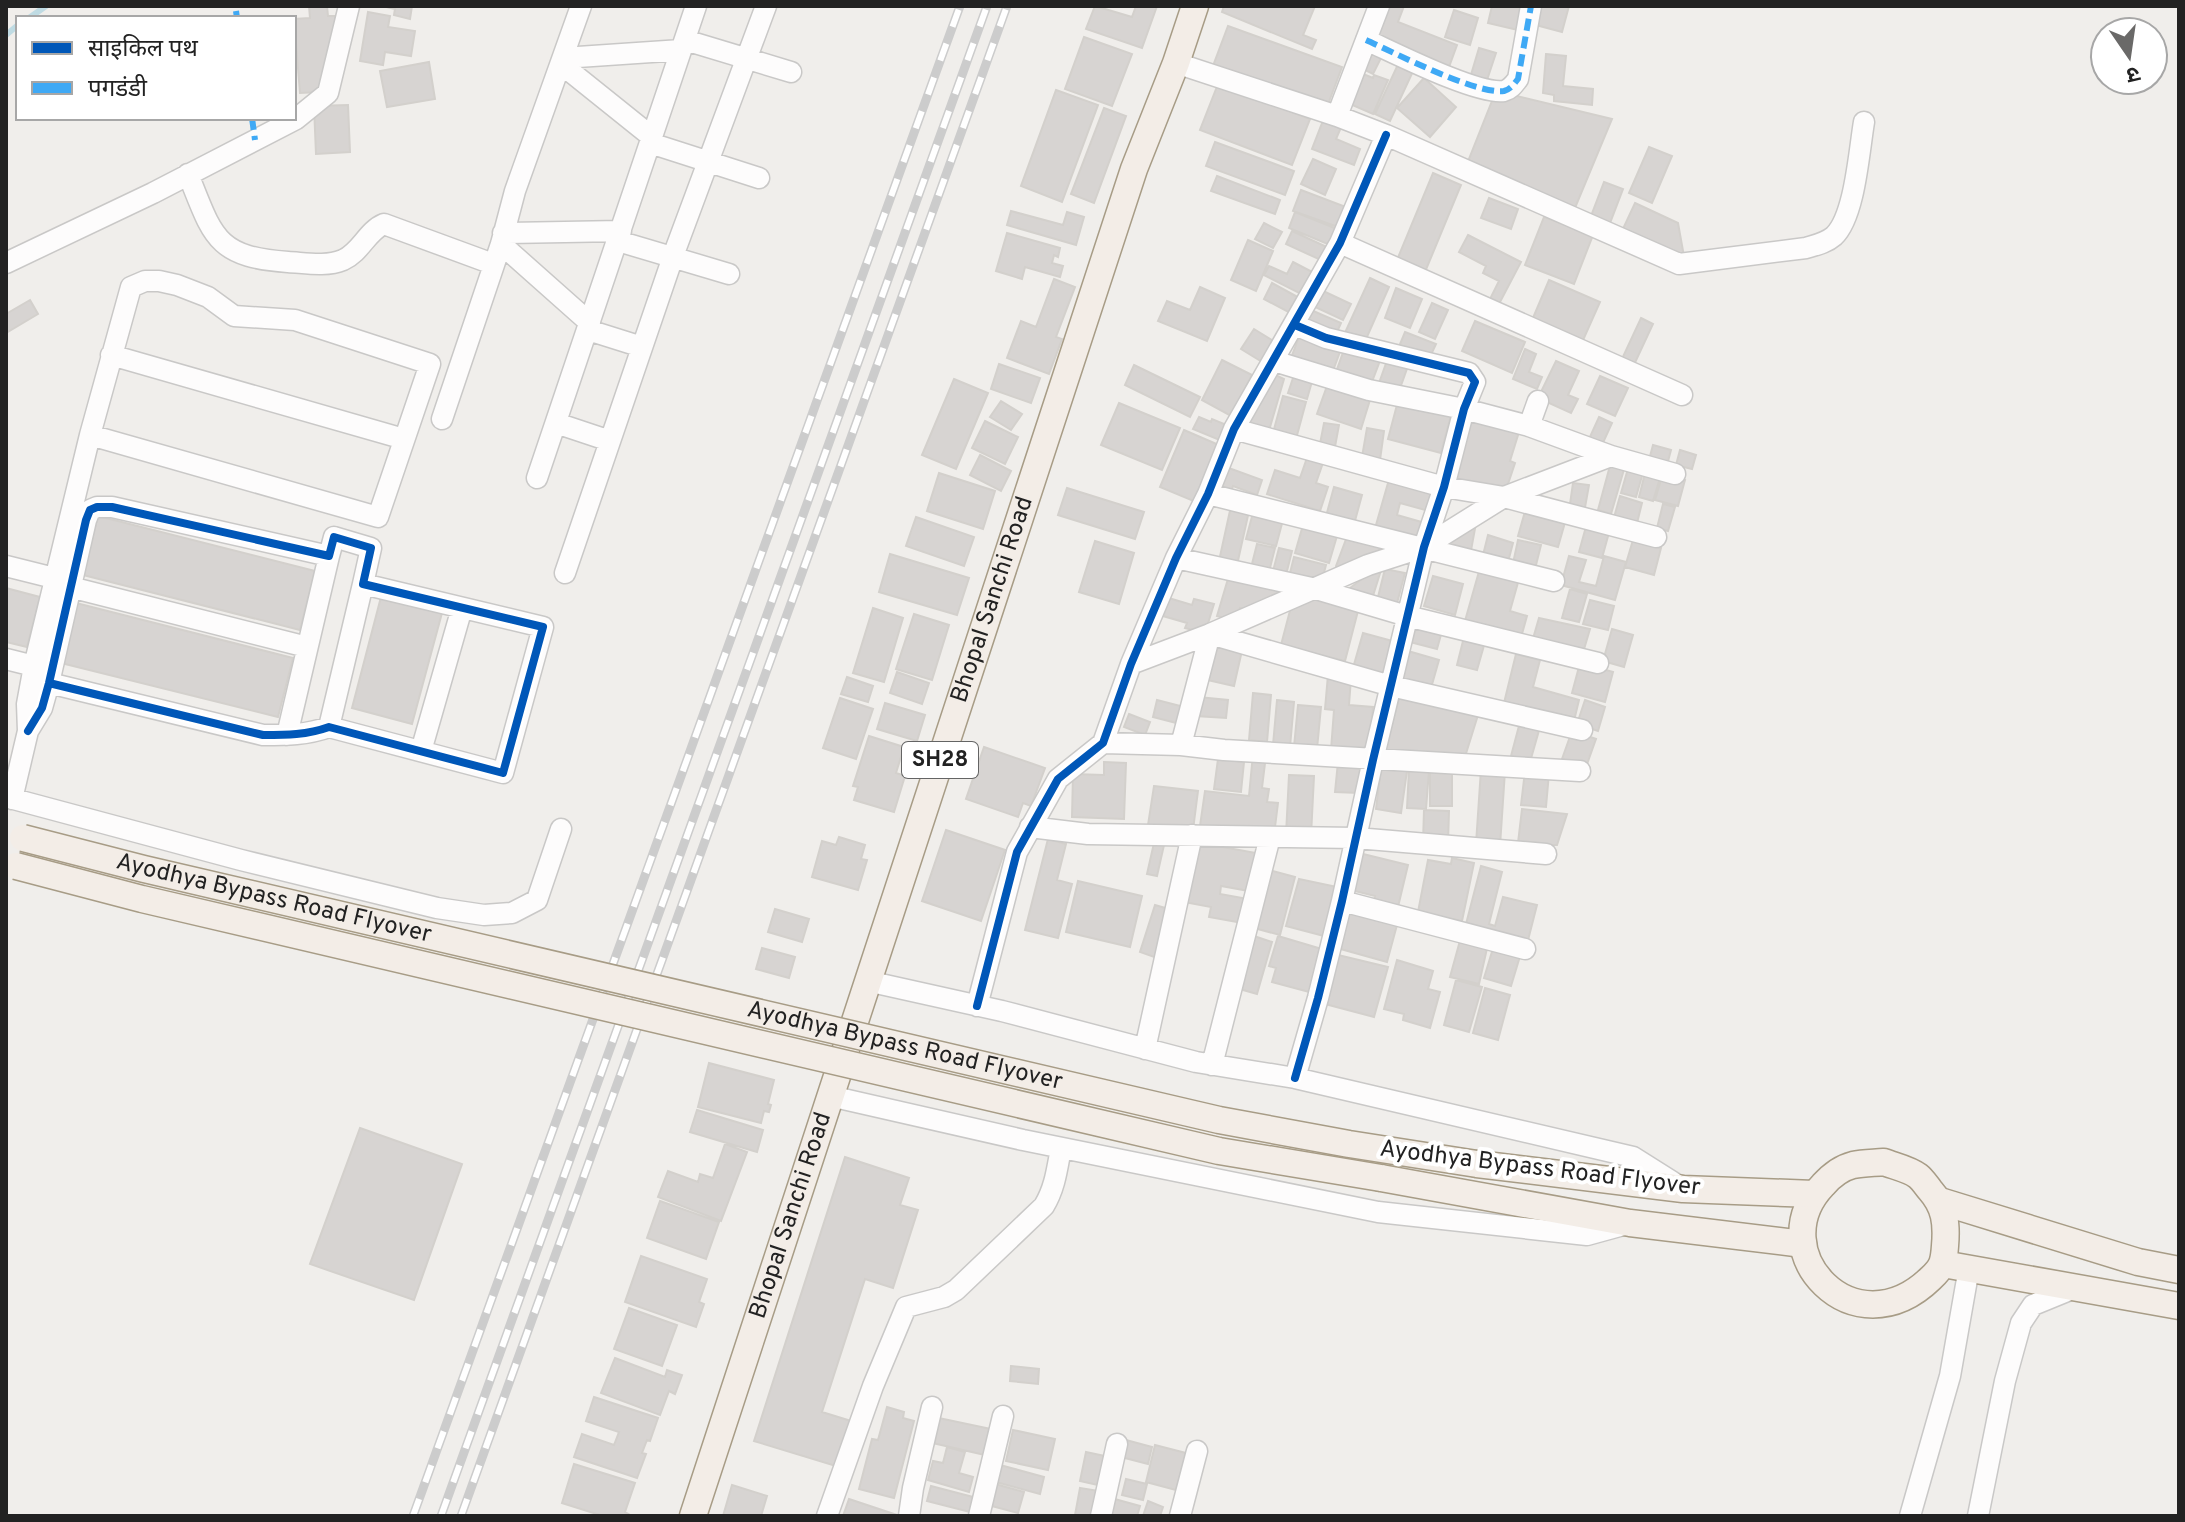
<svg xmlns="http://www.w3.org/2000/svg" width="2185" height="1522" viewBox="0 0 2185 1522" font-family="Overpass,'Noto Sans Devanagari',sans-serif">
<rect width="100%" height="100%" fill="#f0eeeb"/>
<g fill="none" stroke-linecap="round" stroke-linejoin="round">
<path stroke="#bfdbe3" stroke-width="6" d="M29 18 46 6
M6 35 18 25"/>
</g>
<path fill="#d7d4d2" stroke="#d3d0cc" stroke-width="2" d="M309 6H327L328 16H335L336 31 319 92 300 93 294 19 310 18Z
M382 6H412L410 19 394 15 395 9Z
M1095 6 1132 17 1136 6H1157L1142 48 1086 29Z
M1224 6H1315L1303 35 1316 40 1312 49 1222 12Z
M1387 6H1404L1398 22 1457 45 1449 67 1374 38Z
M1492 6H1524L1518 30 1488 23Z
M1537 6H1569L1562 32 1532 24Z
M1454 10 1478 18 1470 45 1445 37Z
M368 12 390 16 388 27 415 31 411 56 385 52 383 65 360 61Z
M1228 26 1342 67 1327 107 1213 66Z
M1084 37 1132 54 1112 106 1065 89Z
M1371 46 1384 52 1373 74 1361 68Z
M1479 48 1496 53 1486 83 1470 78Z
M1546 54 1566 56 1563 86 1593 89 1592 105 1554 101V95L1543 93Z
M1400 60 1415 67 1390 121 1375 114Z
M429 62 435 99 387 107 380 71Z
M1363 74 1373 78 1374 75 1388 80 1373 114 1350 104Z
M1424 78 1456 107 1430 137 1397 108Z
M1218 84 1310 119 1292 165 1200 130Z
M1056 90 1098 105 1062 202 1021 186Z
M1496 91 1612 119 1575 208 1467 164Z
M348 105 350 152 316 154 314 106Z
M1104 108 1126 116 1094 203 1071 194Z
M1324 118 1342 125 1336 139 1360 149 1354 165 1312 149Z
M1215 142 1294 171 1285 195 1206 166Z
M1649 147 1672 156 1652 203 1629 193Z
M1313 159 1336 169 1325 195 1301 184Z
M1433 173 1461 185 1425 272 1397 260Z
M1217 176 1280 200 1275 214 1211 191Z
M1604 182 1623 189 1607 231 1588 224Z
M1301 190 1346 207 1338 227 1293 211Z
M1489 198 1518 209 1511 229 1481 218Z
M1635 203 1678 223 1685 262 1622 231Z
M1011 211 1063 225 1067 212 1084 217 1076 245 1007 225Z
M1295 212 1337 229 1330 245 1289 228Z
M1544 217 1593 235 1574 284 1525 265Z
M1264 223 1282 232 1273 248 1255 239Z
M1292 231 1329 248 1323 261 1286 244Z
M1007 233 1060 248 1058 257 1054 255 1052 263 1063 266 1060 277 1025 267 1022 279 996 271Z
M1468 235 1521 262 1498 306 1489 301 1499 281 1483 273 1486 266 1459 252Z
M1248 240 1273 251 1256 291 1231 280Z
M1293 262 1318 275 1307 297 1264 275 1269 266 1287 274Z
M1370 278 1389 287 1363 346 1343 337Z
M1054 279 1075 287 1056 337 1062 339 1049 374 1007 358 1021 321 1036 327Z
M1549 280 1600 302 1580 347 1530 325Z
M1272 283 1303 300 1294 315 1264 299Z
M1200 287 1225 298 1207 341 1158 321 1167 301 1190 310Z
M1396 288 1422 299 1410 328 1385 318Z
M1321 290 1351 304 1343 320 1313 306Z
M30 300 38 314 6 333V314Z
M1432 303 1448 310 1435 339 1419 332Z
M1311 310 1341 323 1334 339 1304 326Z
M1641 318 1653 324 1633 367 1621 361Z
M1475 321 1525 342 1512 373 1462 351Z
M1254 329 1280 345 1267 365 1241 349Z
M1405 332 1436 344 1428 361 1398 349Z
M1300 334 1341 349 1331 376 1290 361Z
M1346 344 1381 358 1370 387 1335 375Z
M1525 349 1536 354 1529 372 1542 377 1537 389 1513 379Z
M1389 355 1409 363 1398 394 1378 386Z
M1222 360 1252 375 1231 416 1202 400Z
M1556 361 1579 371 1568 395 1578 399 1571 413 1538 398Z
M999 364 1040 378 1031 403 991 389Z
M1134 365 1200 397 1190 417 1125 385Z
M1269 372 1284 379 1268 434 1244 422Z
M1295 372 1313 378 1307 399 1288 393Z
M1600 376 1628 388 1615 416 1587 404Z
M954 379 988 393 956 469 922 455Z
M1327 386 1370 400 1361 429 1317 414Z
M1283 396 1306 402 1296 439 1273 433Z
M1001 401 1022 414 1011 430 990 417Z
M1398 401 1451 415 1441 453 1388 439Z
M1119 403 1180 428 1162 470 1101 445Z
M1199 417 1211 422 1212 419 1229 426 1222 441 1193 429Z
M1467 417 1519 432 1510 461 1515 463 1505 493 1447 485Z
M1599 417 1612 423 1602 445 1589 439Z
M985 421 1018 437 1005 464 972 448Z
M1324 423 1339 425 1334 452 1319 449Z
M1367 428 1384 431 1380 460 1362 457Z
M1184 430 1219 445 1196 502 1160 487Z
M1653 445 1671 450 1667 465 1649 460Z
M1680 450 1696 455 1692 469 1676 465Z
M1309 452 1325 457 1316 483 1328 487 1320 511 1267 494 1275 470 1300 478Z
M980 455 1011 471 1001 491 970 475Z
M1611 462 1625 466 1611 514 1598 510Z
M1629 465 1644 469 1636 497 1621 493Z
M1226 467 1262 480 1257 495 1233 486 1229 497 1217 493Z
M939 473 995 491 983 529 927 511Z
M1645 473 1660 478 1653 501 1639 497Z
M1663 473 1685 480 1678 506 1655 500Z
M1390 476 1435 489 1429 511 1400 503 1397 515 1425 523 1420 541 1374 532Z
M1573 483 1589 485 1584 513 1569 511Z
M1334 487 1362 495 1353 528 1325 520Z
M1067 488 1144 512 1135 539 1058 515Z
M1620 496 1642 503 1636 527 1613 521Z
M1663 504 1675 507 1668 531 1657 528Z
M1231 506 1249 511 1237 565 1219 561Z
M1526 508 1566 519 1558 547 1518 536Z
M1254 509 1284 516 1276 546 1246 539Z
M98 516 315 571 300 630 83 575Z
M916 517 974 537 964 566 906 546Z
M1476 523 1470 556 1439 548Z
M1587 523 1610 529 1602 558 1579 552Z
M1303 525 1337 536 1329 563 1295 553Z
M1348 534 1382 541 1379 551 1338 569 1336 566Z
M1488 535 1513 543 1507 566 1482 559Z
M1518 540 1541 545 1534 573 1512 568Z
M1633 540 1661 548 1654 575 1625 567Z
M1095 541 1134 553 1119 604 1079 592Z
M1257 544 1275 548 1268 576 1250 572Z
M1279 548 1292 551 1285 579 1272 575Z
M890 554 969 578 957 615 879 592Z
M1569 556 1586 560 1579 582 1596 586 1604 556 1626 562 1615 600 1561 585Z
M1294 557 1326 565 1321 584 1289 577Z
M1379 566 1382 567 1372 599 1346 591Z
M1480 568 1519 579 1510 611 1527 616 1520 641 1463 628Z
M1385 569 1405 573 1396 607 1377 601Z
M1230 572 1282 588 1279 601 1255 612 1240 608 1236 621 1217 616Z
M1433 576 1463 584 1455 615 1424 606Z
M6 588 40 597 27 647 6 642Z
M1570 589 1587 594 1579 622 1562 618Z
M1309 595 1359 607 1345 661 1281 645 1292 603Z
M1162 596 1192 605 1194 599 1214 604 1205 633 1185 628 1187 623 1156 614Z
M381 597 442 613 412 724 352 708Z
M1590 600 1614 606 1608 630 1583 624Z
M76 603 293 658 278 717 61 663Z
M873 608 903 618 884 682 853 673Z
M914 614 949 625 932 680 896 669Z
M1539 618 1590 629 1582 656 1532 642Z
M1411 622 1442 631 1437 649 1406 641Z
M1612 629 1633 635 1624 667 1603 661Z
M1363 633 1396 642 1386 677 1353 668Z
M1464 637 1485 642 1477 670 1457 665Z
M1211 640 1243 646 1234 686 1203 679Z
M1408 651 1439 660 1431 688 1400 680Z
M1516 654 1540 660 1533 687 1579 700 1573 725 1503 707Z
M1580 663 1613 672 1605 702 1572 693Z
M897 672 929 683 922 704 890 693Z
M1328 675 1351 678 1349 705 1373 707 1369 753 1331 750 1334 710 1325 709Z
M847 677 873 686 868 702 841 694Z
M1253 693 1271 695 1267 742 1249 740Z
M1400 695 1478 715 1464 760 1384 754Z
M1198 697 1228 700 1226 718 1196 716Z
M840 698 873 709 856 759 823 748Z
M1157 700 1188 708 1184 725 1153 717Z
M1277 700 1294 702 1290 747 1273 745Z
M1585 700 1605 707 1598 731 1577 724Z
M885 703 925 715 917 741 877 729Z
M1298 705 1321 707 1317 749 1294 747Z
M1129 714 1150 722 1145 735 1124 727Z
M1520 722 1540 727 1530 762 1511 756Z
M1572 731 1596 739 1586 767 1562 759Z
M869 736 904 747 896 773 905 776 894 812 854 800 858 787 853 786Z
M984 747 1045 768 1031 806 1023 803 1018 817 966 799Z
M1253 754 1266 755 1262 788 1269 789 1267 802 1278 803 1274 835 1200 826 1205 791 1249 796Z
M1218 759 1244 762 1241 792 1214 789Z
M1104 762 1126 763 1124 819 1072 817 1073 774 1104 775Z
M1338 762 1361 764 1359 793 1335 792Z
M1381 768 1407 771 1401 813 1376 809Z
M1409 769 1429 771 1426 809 1407 808Z
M1481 769 1505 771 1500 846 1476 844Z
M1430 770H1452V806H1430Z
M1525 771 1549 773 1546 807 1521 805Z
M1289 775 1314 776 1311 836 1286 835Z
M1154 786 1198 791 1193 830 1148 825Z
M1522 809 1567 814 1557 845H1550V847L1543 844 1535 843V846L1518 843Z
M1424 810 1449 811 1448 843 1423 842Z
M946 830 1005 850 981 921 922 901Z
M839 837 865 845 861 859 867 860 858 890 812 877 822 841 836 845Z
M1048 839 1066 844 1057 880 1072 884 1058 938 1025 930Z
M1195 842 1256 853 1249 891 1221 886 1220 894 1248 899 1243 923 1209 917 1211 907 1184 902Z
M1154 843 1164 845 1157 876 1147 874Z
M1359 853 1408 865 1397 911 1373 906 1375 896 1351 890Z
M1452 858 1474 863 1462 921 1418 912 1428 860 1451 864Z
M1481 866 1502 872 1489 924 1495 926 1503 897 1537 905 1527 944 1465 928Z
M1269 870 1295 877 1280 935 1254 928Z
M1299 879 1337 887 1324 936 1286 926Z
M1078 881 1142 896 1130 947 1066 932Z
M1155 905 1172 910 1157 958 1140 952Z
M775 909 809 919 802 942 768 932Z
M1348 911 1397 925 1387 962 1337 948Z
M1251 935 1272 942 1257 994 1236 988Z
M1278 936 1325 950 1313 993 1272 982 1276 968 1269 966Z
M1461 937 1488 944 1479 984 1450 977Z
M1494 945 1521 953 1511 986 1484 978Z
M762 948 795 957 789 978 756 969Z
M1338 955 1388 967 1374 1017 1325 1004Z
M1397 960 1433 971 1428 989 1440 992 1430 1028 1403 1020 1404 1014 1384 1009Z
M1456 980 1482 987 1469 1032 1444 1025Z
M1485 988 1510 995 1498 1040 1473 1033Z
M709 1063 774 1080 768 1104 771 1105 769 1112 764 1111 761 1123 698 1107Z
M697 1110 763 1130 757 1152 690 1132Z
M360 1128 462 1164 414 1300 310 1264Z
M725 1144 747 1152 721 1221 658 1197 668 1171 698 1182 700 1174 713 1178Z
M845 1157 909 1178 900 1205 918 1210 893 1288 865 1279 822 1412 851 1421 836 1466 754 1441Z
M660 1201 719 1222 706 1259 647 1238Z
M641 1256 707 1279 699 1302 704 1304 696 1327 625 1302Z
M629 1308 677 1325 662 1366 614 1349Z
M615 1358 665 1377 667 1370 682 1375 675 1394 669 1391 660 1415 601 1393Z
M1011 1366 1039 1369 1038 1384 1010 1381Z
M594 1397 658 1418 650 1441 647 1440 642 1453 646 1454 637 1478 574 1457 582 1434 614 1445 619 1432 586 1421Z
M887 1407 904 1412 903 1418 914 1421 894 1498 859 1489 872 1439 878 1440Z
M934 1417 991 1429 985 1455 928 1442Z
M1013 1430 1055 1439 1048 1470 1006 1461Z
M1126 1440 1152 1447 1148 1464 1121 1457Z
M1155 1445 1186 1453 1176 1490 1146 1482Z
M947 1447 965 1452 959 1473 973 1477 969 1492 928 1480 933 1461 943 1463Z
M1086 1452 1105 1456 1098 1485 1080 1481Z
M574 1464 635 1483 625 1512 632 1516H603L562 1503Z
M1000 1465 1044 1477 1040 1494 996 1482Z
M1126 1479 1147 1484 1143 1500 1122 1495Z
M995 1484 1024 1492 1018 1513 988 1505Z
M732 1485 767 1496 761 1516H723Z
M931 1486 977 1498 974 1513 927 1501Z
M1080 1488 1099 1491 1094 1516 1075 1515Z
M1111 1498 1140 1506 1137 1516H1108Z
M849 1499 900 1516H843Z
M1148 1501 1163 1507 1160 1516H1143Z"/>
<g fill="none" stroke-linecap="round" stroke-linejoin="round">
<g stroke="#c9c8c7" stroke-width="23">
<path id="minor" d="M685 40 791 72
M1366 40C1393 52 1477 95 1504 91 1511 89 1514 84 1518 79L1531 6
M563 58 681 50
M1176 63 1337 116 1386 135 1679 264 1806 248C1816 245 1826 243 1834 236 1855 216 1859 151 1864 122
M561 64 652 137
M1337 116 1379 6
M650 143 759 178
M188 174C213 236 215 257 288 262 306 263 326 267 343 260 361 252 367 231 384 224L493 264
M503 233 621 231
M618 241 729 274
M1340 243 1682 395
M501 244 590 323
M6 263 153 193 296 119 328 93 349 6
M588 330 642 347
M111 355 404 439
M1274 361 1369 390 1464 409 1529 426 1611 456 1675 474
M442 419 501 244 515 191 581 6
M556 423 610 441
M1529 426 1538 401
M1234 429 1444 487 1504 497 1656 537
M537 478 696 6
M1208 494 1554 581
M1176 558 1316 589 1407 616 1598 663
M6 566 54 578
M565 573 676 248 766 6
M70 587 307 647
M6 659 34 666
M1131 664 1210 634 1368 565 1424 547 1504 497 1611 456
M329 727 363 584
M28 731 42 708 49 683 86 520 90 510 97 507H112L329 556 334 537 371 548 363 584 543 627 503 773 329 727C307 735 286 735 263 735L49 683
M287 735 329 556
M1103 743 1181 745 1224 750 1580 771
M1181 745 1210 634 1391 686 1582 730
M421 751 462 608
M6 797 241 860 437 908 484 915 512 913 537 900 561 829
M12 799 28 731 27 704 34 666 90 435 131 287 145 281H159L177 285 208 297 234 316 295 320 430 364 378 517 90 435
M1030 827 1088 834 1356 838 1546 854
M1342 901 1525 949
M867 981 1002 1011 1196 1062 1295 1078 1633 1157 1679 1186
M977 1006 1017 852 1058 779 1103 743 1131 664 1176 558 1208 494 1234 429 1340 243 1386 135
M1145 1049 1192 835
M1212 1065 1270 837
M1295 1078 1318 998 1342 901 1373 760 1424 547 1444 487 1464 409 1475 382 1469 373 1326 338 1295 325
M830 1096 1023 1140 1378 1212 1587 1235 1627 1224
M827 1516 873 1386 906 1307 944 1297 956 1290 1044 1206C1055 1188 1057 1169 1061 1148
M909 1516 913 1488 932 1407
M979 1516 1003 1416
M1101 1516 1117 1444
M1180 1516 1197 1451
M1910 1516 1950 1376 1969 1268
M1978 1516 2005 1381 2021 1323 2033 1305 2077 1287"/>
</g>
<g stroke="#a79c86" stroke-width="29">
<g id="major">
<path d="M1884 1162C1894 1166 1909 1169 1918 1176 1922 1179 1926 1185 1930 1190 1945 1207 1947 1223 1945 1246 1944 1261 1943 1267 1931 1278 1854 1353 1760 1251 1823 1185 1831 1176 1841 1168 1853 1165 1863 1163 1874 1163 1884 1162Z"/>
<path d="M1477 1164 1683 1189 1814 1194"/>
<path d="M1381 1178 1630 1223 1803 1244"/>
<path d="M1940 1201 2138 1262 2179 1270"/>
<path d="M1943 1264 2179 1306"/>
<path id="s1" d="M693 1516 1134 169 1176 63 1195 6"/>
</g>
</g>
<use href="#minor" stroke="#fdfcfc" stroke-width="20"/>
<use href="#major" stroke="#f3ede7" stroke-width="26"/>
<g stroke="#ccc" stroke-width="9">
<path id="rail" d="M413 1516 960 6
M441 1516 987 6
M461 1516 1007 6"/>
</g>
<use href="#rail" stroke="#fff" stroke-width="6" stroke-dasharray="18" stroke-linecap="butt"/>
<g stroke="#a79c86" stroke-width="29" stroke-linecap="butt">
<g id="major-bridge">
<path id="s2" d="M23 838 144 869 1219 1120 1349 1144 1477 1164"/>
<path d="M16 866 142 899 1219 1151 1381 1178"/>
</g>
</g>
<use href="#major-bridge" stroke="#f3ede7" stroke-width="26"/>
<path stroke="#3fa9f5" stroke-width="6" stroke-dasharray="12 6" stroke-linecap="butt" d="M236 11 237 18
M1366 40C1393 52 1477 95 1504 91 1511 89 1514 84 1518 79L1531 6
M252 118 255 140"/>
<g stroke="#fff" stroke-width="13">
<path id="cycleway" d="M28 731 42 708 49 683 86 520 90 510 97 507H112L329 556 334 537 371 548 363 584 543 627 503 773 329 727C307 735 286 735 263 735L49 683
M977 1006 1017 852 1058 779 1103 743 1131 664 1176 558 1208 494 1234 429 1340 243 1386 135
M1295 1078 1318 998 1342 901 1373 760 1424 547 1444 487 1464 409 1475 382 1469 373 1326 338 1295 325"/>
</g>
<use href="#cycleway" stroke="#0057b8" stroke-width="8"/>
</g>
<g text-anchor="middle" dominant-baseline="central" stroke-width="8" stroke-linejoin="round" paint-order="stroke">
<rect fill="#fff" stroke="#646464" stroke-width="2" x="902" y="742" width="76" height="36" rx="6"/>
<g font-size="22" font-weight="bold" fill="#222">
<text x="940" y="760">SH28</text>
</g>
<g font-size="24" fill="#222" stroke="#fff">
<text stroke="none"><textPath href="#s1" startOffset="964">Bhopal Sanchi Road</textPath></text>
<text stroke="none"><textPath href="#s2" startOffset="258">Ayodhya Bypass Road Flyover</textPath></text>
<text stroke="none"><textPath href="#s2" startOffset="906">Ayodhya Bypass Road Flyover</textPath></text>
<text transform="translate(1540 1169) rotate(7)">Ayodhya Bypass Road Flyover</text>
<text stroke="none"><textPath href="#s1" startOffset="316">Bhopal Sanchi Road</textPath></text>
</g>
</g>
<rect width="2185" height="1522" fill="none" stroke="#222222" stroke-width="16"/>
<rect x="16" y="16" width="280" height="104" fill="#ffffff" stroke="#a7a7a7" stroke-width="2"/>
<rect x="32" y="42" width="40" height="12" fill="#0057b8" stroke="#a7a7a7" stroke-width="2"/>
<text x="88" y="56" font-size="24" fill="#222222">साइकिल पथ</text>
<rect x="32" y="82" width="40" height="12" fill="#3fa9f5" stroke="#a7a7a7" stroke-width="2"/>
<text x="88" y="96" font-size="24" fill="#222222">पगडंडी</text>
<g transform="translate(2129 56) rotate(167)"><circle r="38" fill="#ffffff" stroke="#a7a7a7" stroke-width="2"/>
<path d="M0-6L14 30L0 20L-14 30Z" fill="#6a6968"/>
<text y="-12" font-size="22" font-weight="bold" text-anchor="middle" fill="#222222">उ</text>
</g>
</svg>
